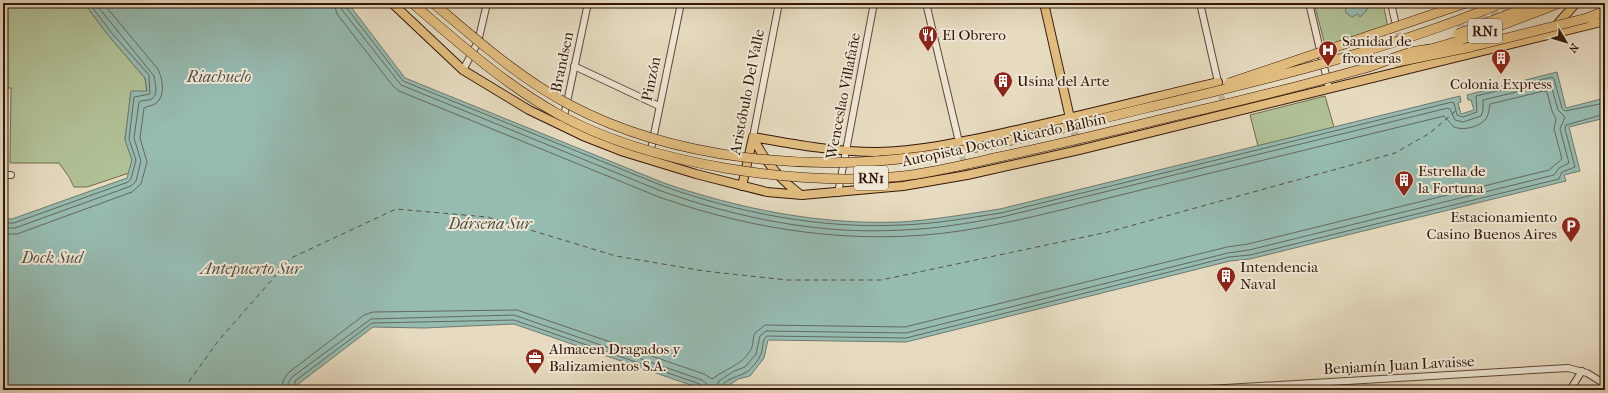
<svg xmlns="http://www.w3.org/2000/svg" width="1608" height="393" viewBox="0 0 1608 393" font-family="'IM FELL French Canon',serif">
<rect width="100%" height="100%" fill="#e6dbc0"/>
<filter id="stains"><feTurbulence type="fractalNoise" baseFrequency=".005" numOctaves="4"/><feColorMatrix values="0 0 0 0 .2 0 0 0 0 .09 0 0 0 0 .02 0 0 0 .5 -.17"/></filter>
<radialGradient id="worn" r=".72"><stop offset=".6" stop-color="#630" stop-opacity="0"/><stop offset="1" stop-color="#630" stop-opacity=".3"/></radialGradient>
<path fill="#b1c196" stroke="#726c4f" d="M3 3H84L108 35 145 78 147 92H131L125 139 132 160 129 173 87 187H74L69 177 59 163H10L11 88H3Z
M1314 3H1383L1388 28 1326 49Z
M1325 96 1334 127 1258 146 1250 115Z"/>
<path fill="#96bbb1" stroke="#6f796d" d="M84 3H348L405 78 664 183C740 209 819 225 900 222 934 220 967 214 1000 209L1460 96 1461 102 1458 103 1461 114 1474 110 1471 100H1468L1467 95 1557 72 1566 108 1605 98V118L1569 127 1580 171 1564 175 1566 181 1250 259 1230 261 906 342 768 340 764 358 750 376 738 379 722 390H705L514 324 424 328 373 327 297 385 298 390H3V219H12L127 178 132 160 125 140 131 91H147L145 78 108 35Z
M1345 3H1367V10L1360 17 1358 14 1352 17 1346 13Z"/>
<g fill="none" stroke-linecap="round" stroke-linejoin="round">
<path stroke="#65685c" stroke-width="1" d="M340 3 342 10 401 85 661 191C738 218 820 235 902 230 936 229 969 223 1002 217L1448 108 1450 109 1455 120 1463 122 1481 116 1483 110V100L1549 84 1551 85 1558 110 1565 117 1560 129 1569 163 1559 168 1554 175 1249 250 1228 253 906 333 766 331 760 336 756 354 745 367 734 371 719 381 715 390
M345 3 346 7 403 81 663 186C739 213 820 229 901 225 935 224 968 218 1001 213L1452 102 1454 103 1457 115 1463 117 1477 112 1476 96 1552 77 1554 79 1562 108 1565 111 1605 103
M3 223H14L128 182 131 179 136 160 129 139 134 97 150 94 149 75 111 32 89 3
M3 228H15L131 186 136 181 141 161 134 138 139 102C142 100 144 101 148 100 160 98 155 84 154 76L95 3
M3 234H17L132 192 141 184 147 162 140 138 144 108C147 106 152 106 155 104 166 97 163 77 157 68L103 3
M283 390V381L288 373 364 315 373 312 517 310 704 374 712 379C725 369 742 365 750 351 754 346 752 339 755 333L765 325 905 327 1227 247 1248 244 1549 170 1562 159 1554 129 1556 119 1552 111 1547 92 1544 91 1490 104C1489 108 1489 113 1487 117 1482 127 1463 131 1454 127L1444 116C1346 140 1248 164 1149 188 1087 203 1024 221 960 231 858 246 755 231 659 197L399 91 393 86 337 14 334 3
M289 390 288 383 292 377 371 319 514 315 702 380 707 384 709 390
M294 390 295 381 372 323 514 320 700 384 704 390
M720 390C722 378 741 377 748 371 752 368 758 361 760 356 764 350 761 340 767 336L906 338 1229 257 1250 255 1559 179 1562 172 1575 167 1565 129 1566 125 1605 114"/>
<path stroke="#565043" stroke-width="1" stroke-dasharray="5 4" stroke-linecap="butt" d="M185 390 190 380 219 340 291 258 396 209 487 217 616 256 704 271 787 280H881L1108 232 1395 153 1430 133 1459 108"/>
<path stroke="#c2b49b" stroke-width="6" stroke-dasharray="6 3" stroke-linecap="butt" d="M1472 3 1483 48
M1396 24 1406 69
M1219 87 1224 107
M960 148 967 175"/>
<path stroke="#c2b49b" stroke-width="8" stroke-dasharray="8 4" stroke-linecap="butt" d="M1456 24 1514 8
M1282 69 1319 60
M1071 120 1079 150"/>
<g stroke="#604736" stroke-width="8">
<path id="minor" d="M926 3 959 142
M1200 3 1218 82
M1309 3 1329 88
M1391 3 1395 21
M574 66 659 106
M463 70 478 42 487 3
M563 121 588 3
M753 137 779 3
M650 154 681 3
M3 175H11
M838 193 874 3
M1191 390 1568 368 1587 373 1605 384
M1570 390 1582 371"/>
</g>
<g stroke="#341608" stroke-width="10">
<path id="major" d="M392 3 463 70 529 110 583 136 624 152 696 174 767 192 802 195 903 186 967 175 1079 150 1605 21
M1044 3 1070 118
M1554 28 1576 3
M753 137C793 144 836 152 876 152 924 151 970 140 1017 130 1084 115 1151 98 1218 82
M753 137C764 161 779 179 801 195
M742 186 753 137"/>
</g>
<g stroke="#341608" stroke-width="10">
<path id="highway" d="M1587 18 1605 11"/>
</g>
<use href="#minor" stroke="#efe8d6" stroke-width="6"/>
<use href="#major" stroke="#e3be80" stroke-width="8"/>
<use href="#highway" stroke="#e3be80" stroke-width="9"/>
<g stroke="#341608" stroke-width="10" stroke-linecap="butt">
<path id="highway-bridge" d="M412 3C459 43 504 84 558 114 650 165 799 187 903 176 935 172 967 164 999 157 1055 145 1110 132 1166 118 1232 103 1297 87 1362 69 1378 65 1393 57 1408 53 1418 50 1429 50 1438 47 1479 35 1519 19 1559 3
M433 3C477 40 519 78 570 105 674 160 810 172 925 156 998 146 1070 126 1142 109 1264 80 1386 51 1502 3
M1458 34 1538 3
M1397 62 1471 47 1587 18
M1229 83 1466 3"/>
</g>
<use href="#highway-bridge" stroke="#e3be80" stroke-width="9"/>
</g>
<defs>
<g id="restaurant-pin" transform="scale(1)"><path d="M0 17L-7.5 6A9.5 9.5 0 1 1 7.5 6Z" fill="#8f2418" stroke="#efe8d6"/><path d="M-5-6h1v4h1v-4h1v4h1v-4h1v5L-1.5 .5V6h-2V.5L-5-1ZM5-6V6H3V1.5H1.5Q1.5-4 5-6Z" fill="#fff"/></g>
<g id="hospital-pin" transform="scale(1)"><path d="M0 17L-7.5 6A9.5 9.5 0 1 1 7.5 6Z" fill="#8f2418" stroke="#efe8d6"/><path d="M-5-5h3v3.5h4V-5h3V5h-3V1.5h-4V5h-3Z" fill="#fff"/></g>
<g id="building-pin" transform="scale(1)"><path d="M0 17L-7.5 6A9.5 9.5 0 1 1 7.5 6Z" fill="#8f2418" stroke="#efe8d6"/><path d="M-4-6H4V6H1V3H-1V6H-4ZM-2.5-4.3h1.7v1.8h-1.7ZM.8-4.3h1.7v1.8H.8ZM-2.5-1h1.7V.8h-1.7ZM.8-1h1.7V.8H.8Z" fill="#fff"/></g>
<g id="parking-pin" transform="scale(1)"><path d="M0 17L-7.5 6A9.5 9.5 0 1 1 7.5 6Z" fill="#8f2418" stroke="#efe8d6"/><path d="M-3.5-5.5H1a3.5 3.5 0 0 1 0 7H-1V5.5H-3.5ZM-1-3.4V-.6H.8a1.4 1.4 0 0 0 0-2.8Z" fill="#fff"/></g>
<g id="office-pin" transform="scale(1)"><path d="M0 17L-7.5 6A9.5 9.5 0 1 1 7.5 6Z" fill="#8f2418" stroke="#efe8d6"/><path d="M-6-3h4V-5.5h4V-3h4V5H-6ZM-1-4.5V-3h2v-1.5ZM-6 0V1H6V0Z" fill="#fff"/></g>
</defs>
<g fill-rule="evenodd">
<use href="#restaurant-pin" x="928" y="35"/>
<use href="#hospital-pin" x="1328" y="50"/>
<use href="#building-pin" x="1501" y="58"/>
<use href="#building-pin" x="1003" y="81"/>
<use href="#building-pin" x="1404" y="180"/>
<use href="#parking-pin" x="1571" y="226"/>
<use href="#building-pin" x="1226" y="276"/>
<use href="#office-pin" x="535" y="358"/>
</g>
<g text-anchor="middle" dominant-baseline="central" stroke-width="4" stroke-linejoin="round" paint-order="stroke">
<g fill="#efe8d6" stroke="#6c5546" stroke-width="1">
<rect x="1468" y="19" width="34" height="24" rx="3"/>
<rect x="854" y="166" width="34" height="24" rx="3"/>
</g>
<g font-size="14" font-weight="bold" fill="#341608">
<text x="1485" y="31">RN1</text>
<text x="871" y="178">RN1</text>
</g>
<g font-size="15" fill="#341608" stroke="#efe8d6" text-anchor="start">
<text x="942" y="35">El Obrero</text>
<text x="1342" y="41">Sanidad de<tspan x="1342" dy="17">fronteras</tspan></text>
<text x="1017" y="81">Usina del Arte</text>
<text x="1501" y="84" text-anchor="middle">Colonia Express</text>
<text x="1418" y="171">Estrella de<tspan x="1418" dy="17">la Fortuna</tspan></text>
<text x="1557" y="217" text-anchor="end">Estacionamiento<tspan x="1557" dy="17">Casino Buenos Aires</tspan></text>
<text x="1240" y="267">Intendencia<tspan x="1240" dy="17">Naval</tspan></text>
<text x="549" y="349">Almacen Dragados y<tspan x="549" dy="17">Balizamientos S.A.</tspan></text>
</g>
<g font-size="15" fill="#341608" stroke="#efe8d6">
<text transform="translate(562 62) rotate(-78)">Brandsen</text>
<text transform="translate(651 79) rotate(-78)">Pinzón</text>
<text transform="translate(747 92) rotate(-79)">Aristóbulo Del Valle</text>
<text transform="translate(843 96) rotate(-79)">Wenceslao Villafañe</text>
<text transform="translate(1004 140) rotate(-12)">Autopista Doctor Ricardo Balbín</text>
<text transform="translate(1399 365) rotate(-3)">Benjamín Juan Lavaisse</text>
</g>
<g font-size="16" font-style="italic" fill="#565043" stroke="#efe8d6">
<text x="219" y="76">Riachuelo</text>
<text x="490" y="223">Dársena Sur</text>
<text x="52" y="257">Dock Sud</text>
<text x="251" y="268">Antepuerto Sur</text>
</g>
</g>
<rect width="1608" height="393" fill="none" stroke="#e6dbc0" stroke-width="16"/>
<rect x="4" y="4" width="1600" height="385" fill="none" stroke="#341608" stroke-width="2"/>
<rect x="8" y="8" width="1592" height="377" fill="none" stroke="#341608"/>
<g transform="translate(1566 42) rotate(128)" stroke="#efe8d6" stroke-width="3" paint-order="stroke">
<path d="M0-3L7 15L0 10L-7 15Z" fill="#341608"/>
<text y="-6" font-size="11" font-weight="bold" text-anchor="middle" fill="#341608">N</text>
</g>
<rect width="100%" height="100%" filter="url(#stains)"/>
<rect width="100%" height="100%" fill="url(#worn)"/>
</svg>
